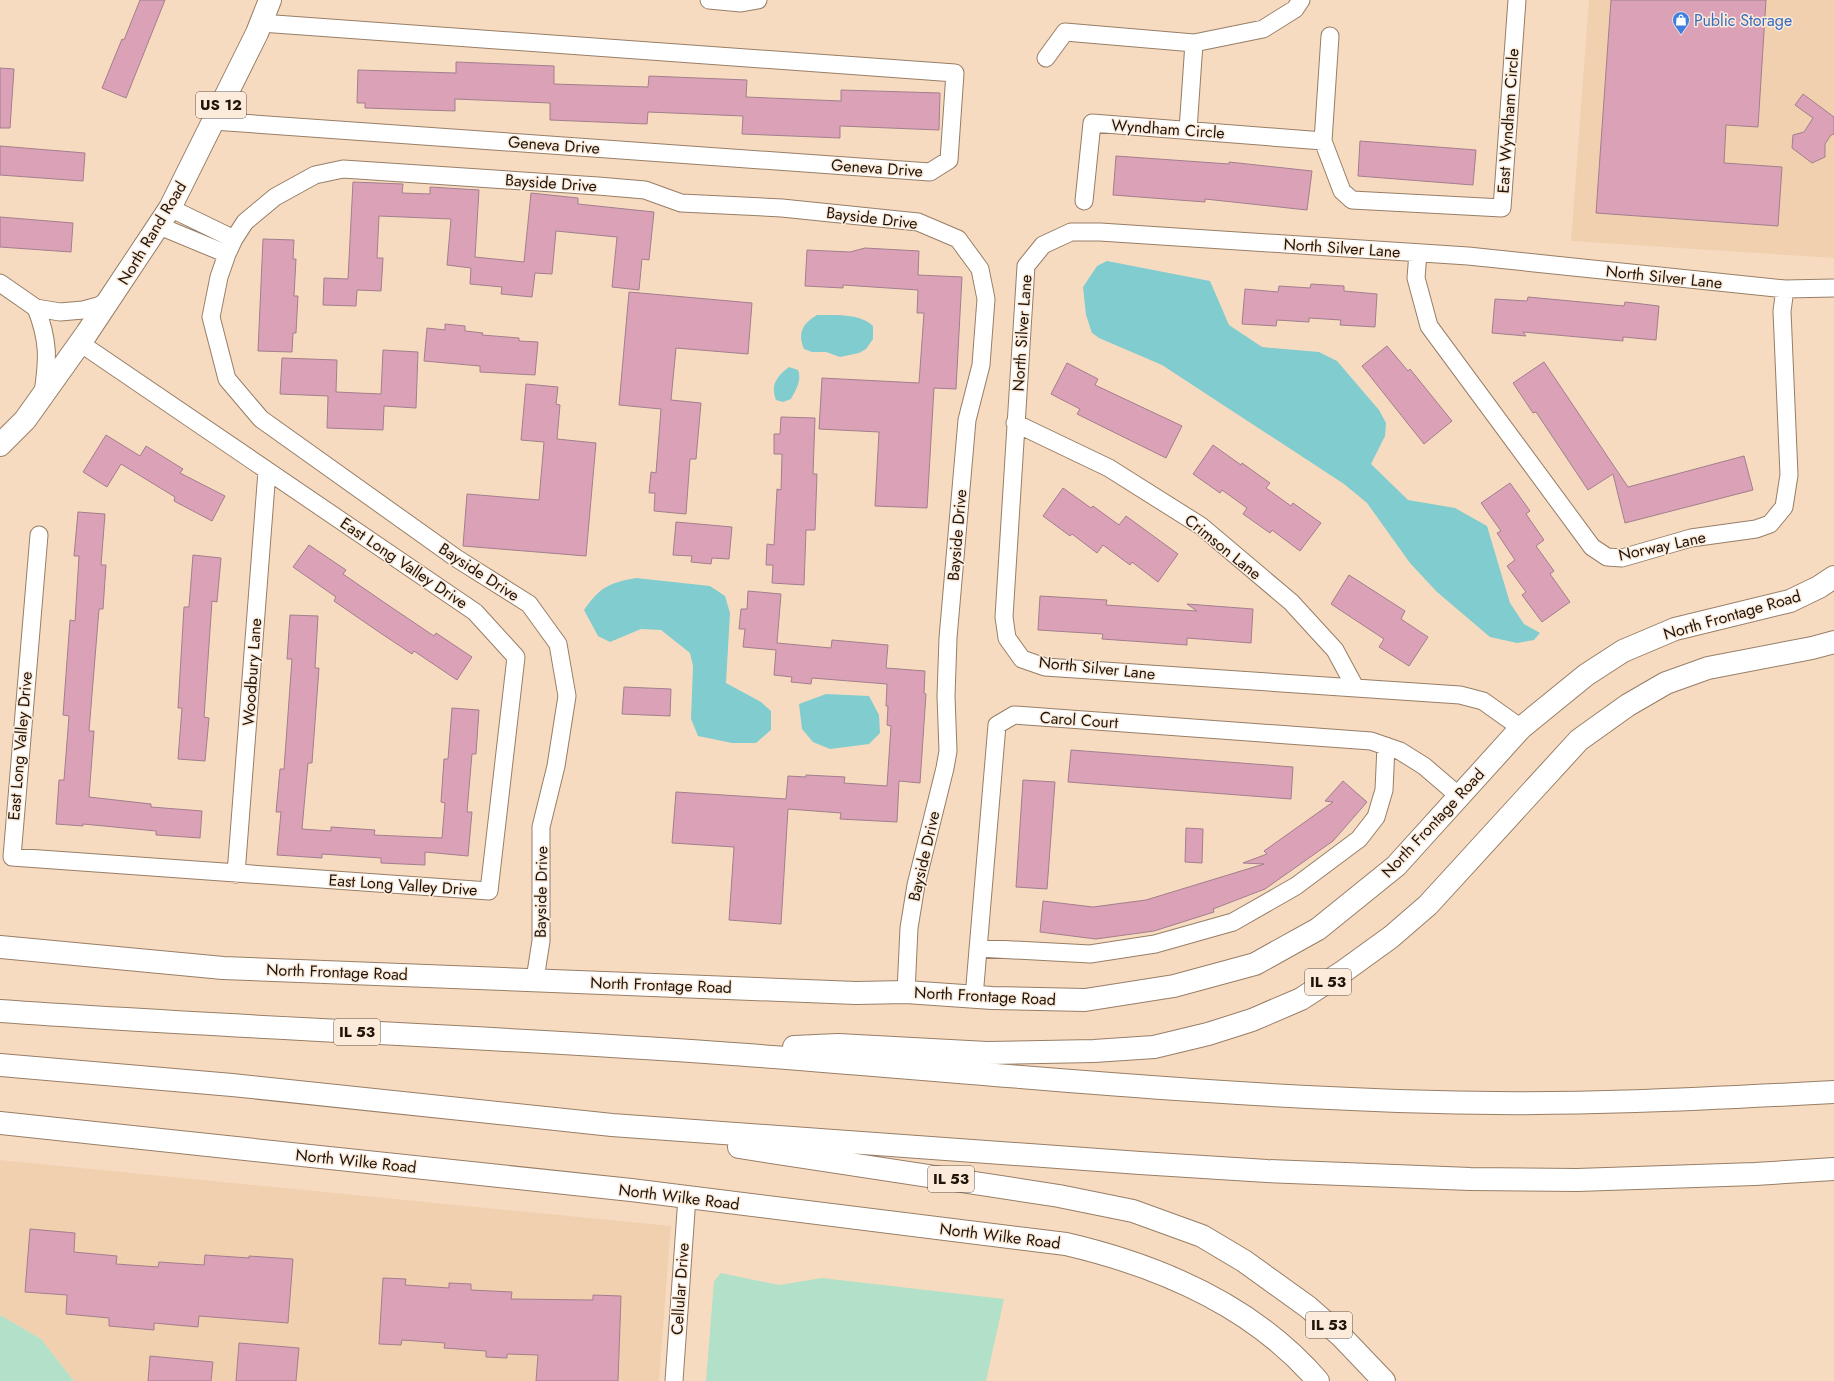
<svg xmlns="http://www.w3.org/2000/svg" width="1834" height="1381" viewBox="0 0 1834 1381" font-family="Jost,sans-serif">
<rect width="100%" height="100%" fill="#f7dbc1"/>
<path fill="#f1d0b0" d="M1589 0H1834V258L1571 241Z
M0 1160 671 1226 659 1381H74L41 1339 0 1315Z"/>
<path fill="#b3e0c8" d="M721 1273 779 1285 822 1278 1004 1299 986 1381H706L714 1281Z
M0 1315 41 1339 74 1381H0Z"/>
<path fill="#81cccf" d="M1107 261 1210 281 1229 325 1262 347 1319 352 1337 361 1379 410 1386 423 1385 436 1371 464 1408 500 1455 508 1487 526 1510 603 1524 624 1540 633 1534 640 1517 643 1490 637 1437 592 1410 563 1367 503 1344 484 1162 365 1099 338 1092 333 1086 315 1083 287 1097 266Z
M817 315C834 315 861 313 873 326V339L866 349 859 353 840 357 826 352H812L804 349C797 333 803 323 817 315Z
M789 367 798 370C802 380 796 390 791 399L783 402 776 400C770 385 777 376 789 367Z
M636 578 710 586 725 596 730 613 726 683 761 702 771 711V730L756 743H732L698 736 691 719 693 666 690 653 661 630 641 629 610 642 598 636 584 610C600 587 609 583 636 578Z
M826 694 869 696 879 715 880 733 869 744 830 749 813 742 802 729 799 704Z"/>
<path fill="#dba1b7" stroke="#a27f8c" d="M140 0H165L126 98 102 88 122 39 124 40Z
M1611 0H1766L1758 127 1726 125 1724 163 1782 167 1778 226 1596 213Z
M456 62 554 66V84L648 87 649 76 747 80 746 97 841 101V90L940 93 939 130 840 126V138L742 134 743 116 648 112 647 124 550 120V103L455 99V111L365 108V103H357L358 70 456 73Z
M0 68 14 69 10 128H0Z
M1803 94 1834 117V134L1831 135 1825 144V157L1812 163 1792 148 1793 135 1804 132 1813 118 1795 105Z
M1360 141 1476 150 1473 185 1358 176Z
M0 146 85 153 83 181 0 175Z
M1116 156 1229 164V162L1312 171 1307 210 1205 199V202L1113 195Z
M353 182 403 184 402 193 430 194V187L479 190 475 257 524 262 531 193 578 198V204L654 212 649 260 642 259 639 290 612 287 617 237 556 231 552 274 535 273 532 297 501 294 502 287 470 284 471 268 447 265 451 219 379 216 377 258H383L381 291 357 290 356 306 323 305 324 278 348 279Z
M0 217 73 223 71 252 0 247Z
M263 239 294 240 293 259H296L294 296H298L296 333H293L292 352 258 351Z
M865 248 919 251 918 275 962 277 956 389 934 388 927 508 875 506 879 432 819 429 822 378 919 383 924 313H917L918 290 843 285V288L805 286 807 250 850 252Z
M1311 284 1344 286V291L1377 294 1375 327 1340 325 1341 320 1309 318V322L1277 320 1276 326 1242 324 1245 289 1278 292 1279 286 1310 288Z
M629 292 752 303 748 354 676 348 671 400 701 403 696 459H690L686 514 654 511 655 493H649L651 472 656 473 661 409 619 405Z
M1528 297 1624 306 1625 302 1659 306 1656 340 1623 337V341L1523 332 1526 336 1492 333 1495 299 1527 301Z
M445 324 465 326V331L483 333 482 335 519 338V341L538 342 535 375 480 372V366L424 361 427 328 445 330Z
M1387 346 1408 371 1410 369 1452 421 1424 444 1362 366Z
M383 350 418 352 416 408 384 406 383 430 327 428 328 396 280 394 282 358 337 360 336 392 381 394Z
M1544 362 1628 487 1744 456 1753 490 1625 523 1613 474 1588 490 1536 412 1533 413 1513 383Z
M1067 363 1098 379 1095 385 1182 426 1166 458 1077 414 1080 409 1051 394Z
M526 384 558 387 556 404 560 405 557 439 596 443 586 556 463 546 467 494 539 500 544 442 521 440Z
M781 417 815 418 813 474H817L815 530H806L804 585 772 583 773 565H766L767 544 774 545 777 489 781 490 782 454H774V434H780Z
M106 435 140 456 146 446 183 469 180 473 225 496 212 521 174 501 175 497 121 464 107 487 83 472Z
M1213 445 1241 465 1242 463 1270 483 1266 488 1291 506 1293 503 1321 523 1300 551 1272 530 1270 533 1243 514 1247 508 1222 490 1220 493 1193 474Z
M1510 483 1530 511 1526 514 1544 540 1536 546 1554 571 1550 574 1570 602 1542 622 1522 595 1526 592 1507 566 1515 560 1497 533 1501 531 1481 503Z
M1063 488 1091 508 1093 506 1119 525 1126 516 1178 554 1158 582 1132 562 1130 565 1103 545 1097 553 1072 534 1070 536 1043 516Z
M78 512 105 514 101 565H106L103 609H99L89 731H94L89 797 151 804V807L202 811 200 838 156 835V831L83 824V826L56 824 59 780H64L69 716 63 715 70 620 75 621 79 556H74Z
M676 522 732 527 729 559 712 558 711 564 691 562 692 556 673 555Z
M309 545 346 570 343 574 385 603 434 636 436 633 472 657 457 680 414 651 412 654 376 630 334 601 336 597 293 567Z
M193 555 221 558 217 602 212 601 204 717 209 718 205 761 178 759 182 708H178L184 607H189Z
M1349 575 1405 611 1401 619 1428 637 1409 666 1379 647 1384 639 1331 604Z
M748 591 781 594 777 643 831 648 832 640 888 645 886 668 925 671 924 693 926 694 920 783 899 781 897 822 840 819 841 813 788 809 781 924 729 920 734 847 672 843 676 792 786 799 788 776 806 777V775L845 777 844 783 887 786 891 726 887 725 888 706H886L887 684 812 678 811 684 791 682 792 677 774 675 776 650 743 647 745 629H739L741 609H747Z
M1040 596 1107 600 1106 605 1197 611 1187 604 1253 609 1251 643 1187 638V645L1102 639 1103 634 1038 630Z
M290 615 318 616 315 668H319L312 763H308L302 829 331 831V827L375 830 374 835 442 838 445 803 441 802 444 759H448L452 708 479 710 476 754H472L467 812H472L468 856 425 852V865L381 863V858L322 854V858L277 855 281 812H276L280 769H284L292 659H287Z
M624 687 671 689 670 716 622 714Z
M1071 750 1293 767 1291 799 1068 782Z
M1023 780 1055 782 1047 889 1016 887Z
M1343 781 1367 802 1333 841 1265 889 1213 909 1214 912 1154 931 1096 939 1040 932 1043 901 1093 907 1146 900 1264 864 1243 863 1267 854 1264 851 1333 802 1325 801Z
M1186 828 1203 829 1202 863 1185 862Z
M30 1229 75 1233 74 1252 117 1256 116 1264 158 1267 159 1262 204 1265 205 1255 249 1258V1256L293 1259 288 1323 199 1316 198 1327 154 1323V1330L109 1326V1318L66 1314 67 1295 25 1292Z
M383 1278 406 1279 405 1285 449 1288V1283L471 1284V1290L512 1292 511 1299 593 1300V1295L621 1296 618 1381H536L538 1355 507 1354V1358L486 1357V1351L444 1348 445 1343 402 1340 401 1345 379 1344Z
M239 1343 299 1348 296 1381H236Z
M150 1356 213 1362 211 1381H148Z"/>
<g fill="none" stroke-linecap="round" stroke-linejoin="round">
<g stroke="#977e66" stroke-width="19">
<path id="minor" d="M709 0 741 3 758 0
M1330 36 1323 141 1342 191 1352 200 1502 208 1517 0
M1046 58 1065 32 1194 43 1263 29 1295 9 1301 0
M213 121 930 172 949 160 955 73 261 23
M1188 130 1194 43
M1084 201 1092 123 1323 141
M170 208 234 239
M157 225 227 254
M1418 253 1416 278 1429 326 1592 547 1607 557 1622 558 1691 538 1756 529 1770 524 1784 507 1789 475 1782 311 1785 289
M0 283 36 308 60 312 83 310 98 306 111 299
M36 308C49 341 48 359 43 393
M1015 423 1109 468 1201 526 1291 602 1335 650 1355 687
M39 535 12 857 489 891 516 657 475 612 80 343
M1521 728 1483 701 1460 695 1045 667 1022 659 1007 638 1004 617 1026 266 1043 245 1071 232H1100L1468 256 1785 289 1834 288
M236 874 267 471
M978 948 1090 954 1155 944 1233 922 1296 886 1359 839 1376 817 1384 790 1386 746
M535 979 541 941V827L556 766 567 696 558 644 529 604 456 558 261 419 227 379 211 317 219 277 227 254 234 239 245 222 275 197 315 175 343 169 598 186 645 190 681 203 782 208 918 222 958 239 980 269 986 299 981 365 967 420 948 638 946 696 948 751 945 768 916 885 909 928 906 992
M974 997 997 725 1014 715 1371 741 1400 751 1424 766 1459 796
M674 1381 687 1197"/>
</g>
<g stroke="#977e66" stroke-width="24">
<path id="tertiary" d="M0 947 223 968 856 993 906 992 992 998 1085 1000 1174 986 1255 964 1318 929 1396 866 1521 728 1586 675 1623 651 1675 629 1790 601 1819 587 1834 577
M0 1123 631 1190 1066 1244C1160 1266 1254 1306 1318 1381"/>
</g>
<g stroke="#977e66" stroke-width="24">
<path id="primary" d="M0 445 25 420 87 333 170 208 257 33 270 0"/>
</g>
<g stroke="#977e66" stroke-width="24">
<path id="motorway" d="M0 1011C239 1028 479 1036 719 1053 958 1070 1197 1096 1437 1102 1569 1106 1702 1099 1834 1092
M794 1047 838 1045 987 1053 1094 1051 1154 1047 1208 1034 1252 1020 1301 999 1344 971 1391 937 1428 905 1579 740 1628 705 1666 683 1708 668 1812 648 1834 642
M0 1065 232 1085 612 1125 1140 1163 1267 1171 1470 1179 1577 1180 1755 1174 1834 1169
M739 1147 1059 1196 1133 1211 1202 1236 1244 1261 1308 1307 1341 1336 1384 1381"/>
</g>
<use href="#minor" stroke="#fff" stroke-width="17"/>
<use href="#tertiary" stroke="#fff" stroke-width="22"/>
<use href="#primary" stroke="#fff" stroke-width="22"/>
<use href="#motorway" stroke="#fff" stroke-width="22"/>
</g>
<defs>
<g id="shop-pin" transform="scale(0.9)"><path d="M0 17L-7.5 6A9.5 9.5 0 1 1 7.5 6Z" fill="#3f7fe0" stroke="#fcebdb"/><path d="M-5-2.5h2.3a2.7 3.5 0 0 1 5.4 0H5L5.5 6h-11ZM-1.5-2.5h3a1.5 2.3 0 0 0-3 0Z" fill="#fff"/></g>
</defs>
<g fill-rule="evenodd">
<use href="#shop-pin" x="1681" y="20"/>
</g>
<g text-anchor="middle" dominant-baseline="central" stroke-width="3" stroke-linejoin="round" paint-order="stroke">
<g fill="#fcebdb" stroke="#615449" stroke-width="1">
<rect x="196" y="92" width="50" height="26" rx="3"/>
<rect x="1305" y="969" width="46" height="26" rx="3"/>
<rect x="334" y="1019" width="46" height="26" rx="3"/>
<rect x="928" y="1166" width="46" height="26" rx="3"/>
<rect x="1306" y="1312" width="46" height="26" rx="3"/>
</g>
<g font-size="15" font-weight="bold" fill="#1e140a">
<text x="221" y="105">US 12</text>
<text x="1328" y="982">IL 53</text>
<text x="357" y="1032">IL 53</text>
<text x="951" y="1179">IL 53</text>
<text x="1329" y="1325">IL 53</text>
</g>
<g font-size="16" fill="#366cbe" stroke="#fcebdb" text-anchor="start">
<text x="1694" y="20">Public Storage</text>
</g>
<g font-size="16" fill="#1e140a" stroke="#fcebdb">
<text transform="translate(1508 121) rotate(-86)">East Wyndham Circle</text>
<text transform="translate(1168 129) rotate(4)">Wyndham Circle</text>
<text transform="translate(554 145) rotate(4)">Geneva Drive</text>
<text transform="translate(877 168) rotate(4)">Geneva Drive</text>
<text transform="translate(551 183) rotate(4)">Bayside Drive</text>
<text transform="translate(872 218) rotate(7)">Bayside Drive</text>
<text transform="translate(152 233) rotate(-59)">North Rand Road</text>
<text transform="translate(1342 248) rotate(4)">North Silver Lane</text>
<text transform="translate(1664 277) rotate(6)">North Silver Lane</text>
<text transform="translate(1022 333) rotate(-86)">North Silver Lane</text>
<text transform="translate(957 535) rotate(-85)">Bayside Drive</text>
<text transform="translate(1662 546) rotate(-12)">Norway Lane</text>
<text transform="translate(1223 547) rotate(39)">Crimson Lane</text>
<text transform="translate(404 563) rotate(34)">East Long Valley Drive</text>
<text transform="translate(479 572) rotate(33)">Bayside Drive</text>
<text transform="translate(1732 615) rotate(-16)">North Frontage Road</text>
<text transform="translate(1097 668) rotate(6)">North Silver Lane</text>
<text transform="translate(252 672) rotate(-86)">Woodbury Lane</text>
<text transform="translate(1079 720) rotate(4)">Carol Court</text>
<text transform="translate(20 746) rotate(-85)">East Long Valley Drive</text>
<text transform="translate(1433 823) rotate(-47)">North Frontage Road</text>
<text transform="translate(924 856) rotate(-77)">Bayside Drive</text>
<text transform="translate(403 885) rotate(4)">East Long Valley Drive</text>
<text transform="translate(541 892) rotate(-89)">Bayside Drive</text>
<text transform="translate(337 972) rotate(2)">North Frontage Road</text>
<text transform="translate(661 985) rotate(2)">North Frontage Road</text>
<text transform="translate(985 996) rotate(3)">North Frontage Road</text>
<text transform="translate(356 1161) rotate(6)">North Wilke Road</text>
<text transform="translate(679 1197) rotate(7)">North Wilke Road</text>
<text transform="translate(1000 1236) rotate(7)">North Wilke Road</text>
<text transform="translate(680 1289) rotate(-86)">Cellular Drive</text>
</g>
</g>
</svg>
